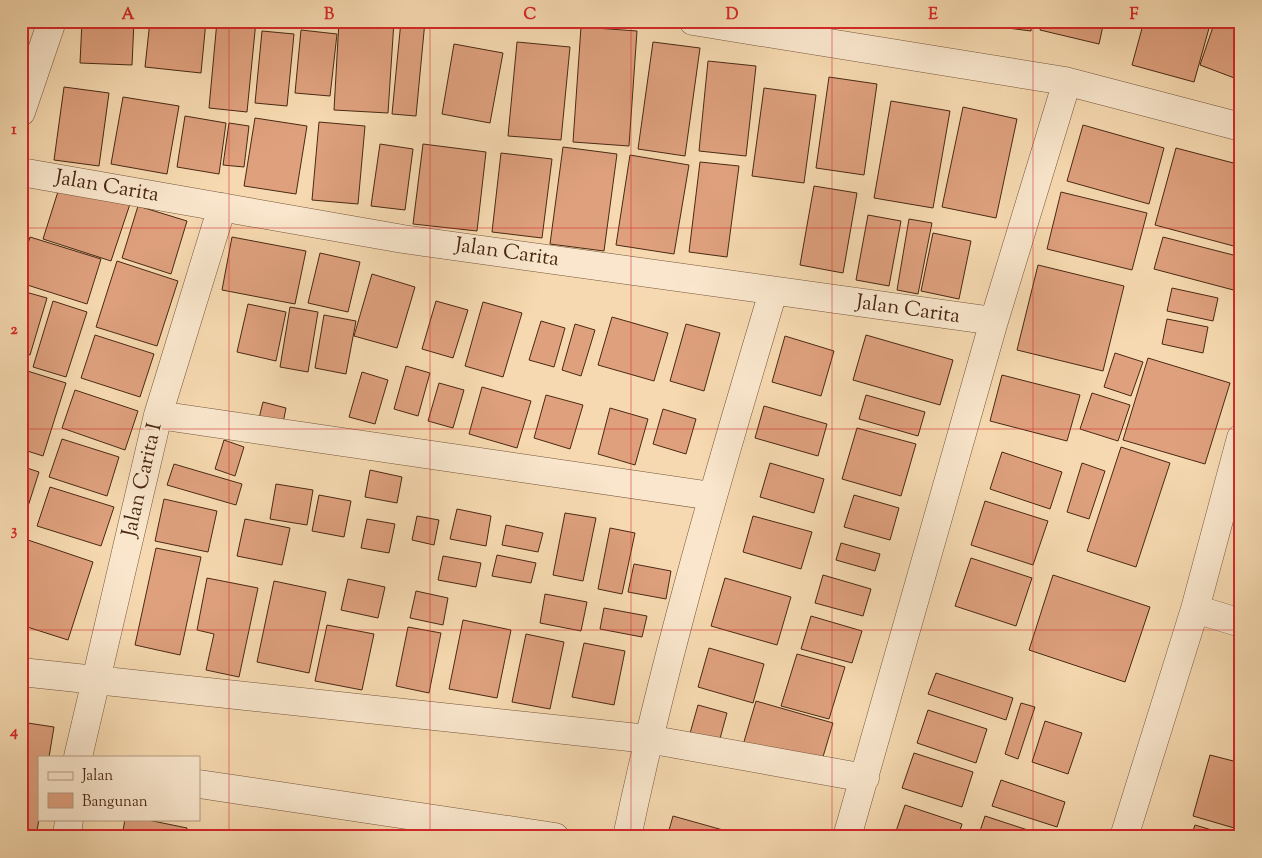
<svg xmlns="http://www.w3.org/2000/svg" width="1262" height="858" viewBox="0 0 1262 858" font-family="'Sorts Mill Goudy',serif">
<rect width="100%" height="100%" fill="#f6d9b0"/>
<filter id="stains"><feTurbulence type="fractalNoise" baseFrequency=".004" numOctaves="4"/><feColorMatrix values="0 0 0 0 .2 0 0 0 0 .09 0 0 0 0 .02 0 0 0 .5 -.17"/></filter>
<radialGradient id="worn" r=".72"><stop offset=".6" stop-color="#630" stop-opacity="0"/><stop offset="1" stop-color="#630" stop-opacity=".3"/></radialGradient>
<path fill="#dea07d" stroke="#4a2913" d="M82 21H134L132 65 80 63Z
M150 21H206L201 73 145 67Z
M217 21H256L247 112 209 108Z
M339 21H394L388 113 334 110Z
M401 21H425L416 116 392 114Z
M984 21H1032L1031 31 984 25Z
M1042 21H1104L1099 44 1040 30Z
M1144 21H1211L1194 82 1132 65Z
M1215 21H1241V68L1237 79 1200 65Z
M581 27 637 31 629 146 573 142Z
M301 30 337 34 330 96 295 93Z
M262 31 294 34 287 106 255 103Z
M517 42 570 47 561 140 508 136Z
M653 42 700 48 685 156 638 149Z
M454 44 503 53 490 123 442 114Z
M708 61 756 66 746 156 699 151Z
M829 77 877 84 864 175 816 168Z
M64 87 109 93 99 166 54 160Z
M764 88 816 95 804 183 752 176Z
M123 97 179 106 167 174 111 164Z
M891 101 950 111 933 208 874 198Z
M963 107 1017 119 996 218 942 207Z
M185 116 226 123 219 174 177 167Z
M255 118 307 126 296 194 244 186Z
M319 122 365 126 358 204 312 200Z
M229 123 249 126 244 167 223 165Z
M1083 125 1164 148 1149 204 1067 181Z
M380 144 413 149 405 210 371 206Z
M423 144 486 152 477 231 413 224Z
M563 147 617 154 604 251 550 244Z
M1176 148 1241 165V248L1155 225Z
M501 153 552 159 542 238 492 232Z
M630 155 689 165 674 254 616 245Z
M700 162 739 166 727 257 689 252Z
M61 182 130 204 111 261 43 239Z
M814 186 857 193 843 273 800 265Z
M1061 192 1147 213 1132 270 1047 249Z
M138 206 187 221 171 274 122 258Z
M868 215 901 221 889 286 856 280Z
M909 219 932 223 918 294 897 290Z
M933 233 971 241 959 299 921 291Z
M30 237 101 259 87 304 21 283V266Z
M232 237 306 251 295 304 222 290Z
M1163 237 1241 257V292L1154 269Z
M320 253 360 262 348 312 308 303Z
M117 261 178 281 157 346 96 327Z
M1038 265 1124 286 1103 371 1017 350Z
M372 274 415 287 397 348 354 336Z
M1172 288 1218 298 1213 321 1167 311Z
M22 291 47 298 30 355 21 353Z
M53 301 87 312 66 377 33 367Z
M436 301 468 310 453 358 422 349Z
M483 302 522 313 503 377 465 366Z
M248 304 286 312 276 361 237 352Z
M290 307 318 312 308 372 280 367Z
M324 315 356 321 346 374 315 368Z
M612 317 668 333 654 381 598 365Z
M1167 319 1208 327 1203 353 1162 344Z
M541 321 565 328 554 367 529 360Z
M575 324 595 330 581 376 562 370Z
M686 324 720 333 704 391 670 381Z
M95 335 154 354 140 397 81 378Z
M866 335 953 360 940 405 853 380Z
M785 336 834 351 821 396 772 382Z
M1115 353 1143 362 1131 396 1104 387Z
M1148 358 1230 383 1205 464 1123 440Z
M406 366 430 373 418 416 394 409Z
M21 369 66 383 43 456 21 449Z
M362 372 388 380 375 424 349 417Z
M1002 375 1080 395 1067 441 990 421Z
M439 383 464 390 453 428 428 421Z
M482 387 531 401 517 448 469 434Z
M75 390 138 411 125 450 62 428Z
M1092 393 1130 405 1118 441 1080 429Z
M546 395 583 405 570 449 534 438Z
M866 395 925 412 918 436 859 419Z
M263 402 286 408 283 423 259 418Z
M764 406 827 424 818 456 755 438Z
M610 408 648 419 635 465 598 454Z
M663 409 696 419 686 454 653 444Z
M857 428 916 444 901 496 842 479Z
M62 439 119 457 107 496 49 477Z
M224 440 244 447 235 476 215 469Z
M1121 447 1170 463 1136 567 1087 551Z
M1002 452 1062 472 1050 509 990 489Z
M770 463 824 479 814 513 760 497Z
M1082 463 1105 471 1089 519 1067 512Z
M174 464 242 484 236 505 167 485Z
M21 466 39 472 23 522 21 521Z
M370 470 402 477 397 503 365 497Z
M276 484 313 490 307 525 270 519Z
M50 487 114 507 101 546 37 526Z
M319 495 351 501 344 537 312 531Z
M854 495 899 508 890 540 844 527Z
M164 499 217 511 208 552 155 541Z
M985 501 1048 521 1033 565 971 545Z
M457 509 491 516 486 546 450 539Z
M565 513 596 518 583 581 553 575Z
M417 516 439 520 434 545 412 540Z
M753 516 812 532 801 569 743 552Z
M245 519 290 528 282 565 237 556Z
M367 519 395 524 389 553 361 548Z
M506 525 543 533 538 552 502 545Z
M610 528 635 533 622 594 598 589Z
M28 540 93 562 68 640 21 625V561Z
M841 543 880 554 875 571 836 560Z
M156 548 201 557 180 655 135 645Z
M497 555 536 563 531 583 492 576Z
M443 556 481 563 476 587 438 580Z
M971 558 1032 578 1016 626 955 606Z
M634 564 671 571 666 599 628 592Z
M823 575 871 589 863 616 815 603Z
M1053 575 1150 607 1125 682 1029 650Z
M207 578 258 588 239 677 206 670 214 634 197 630Z
M725 578 791 597 777 645 711 626Z
M348 579 385 587 378 618 341 610Z
M274 581 326 592 309 673 257 662Z
M416 591 448 598 443 625 410 618Z
M545 594 587 602 581 631 540 623Z
M604 608 647 616 642 637 600 629Z
M811 616 862 631 852 663 801 649Z
M463 620 511 630 497 698 449 689Z
M327 625 374 634 362 690 315 681Z
M408 627 441 633 429 693 396 686Z
M526 634 564 642 550 709 512 702Z
M584 643 625 651 614 705 572 697Z
M709 648 764 664 753 703 698 687Z
M797 654 845 667 829 719 781 706Z
M936 673 1013 698 1006 720 928 694Z
M756 701 833 723 820 767 743 745Z
M1021 703 1035 707 1018 759 1005 754Z
M698 705 727 713 718 746 689 737Z
M928 710 987 729 976 763 917 743Z
M1045 721 1082 733 1068 774 1032 762Z
M21 722 54 727 49 757H39V819L36 837H21Z
M914 753 973 772 962 807 902 788Z
M1210 755 1241 763V830L1193 816Z
M1001 780 1065 802 1057 827 992 806Z
M905 805 962 824 958 837H894Z
M673 816 748 837H667Z
M985 816 1049 837H978Z
M125 819H143L187 828 186 837H122Z
M1195 825 1235 837H1191Z"/>
<g fill="none" stroke-linecap="round" stroke-linejoin="round">
<g stroke="#75553a" stroke-width="29">
<path id="street" d="M693 21 1065 81 1241 127
M21 112 52 21
M21 172 403 239 994 321
M158 415 712 496
M1195 609 1241 623
M21 672 648 739 865 778
M78 757 158 415 222 207
M199 784 555 837
M67 837 69 819
M627 837C666 652 719 472 773 292
M847 837 994 321 1065 88V81
M1124 837 1195 609 1241 438"/>
</g>
<use href="#street" stroke="#f9e6cc" stroke-width="28"/>
</g>
<path fill="none" stroke="#d62828" stroke-width="1" stroke-opacity="0.55" d="M229 21V837M430 21V837M631 21V837M832 21V837M1033 21V837M21 228H1241M21 429H1241M21 630H1241"/>
<g text-anchor="middle" dominant-baseline="central" stroke-width="4" stroke-linejoin="round" paint-order="stroke">
<g font-size="21" fill="#4a2913" stroke="#f9e6cc">
<text transform="translate(107 187) rotate(10)">Jalan Carita</text>
<text transform="translate(507 253) rotate(8)">Jalan Carita</text>
<text transform="translate(908 310) rotate(8)">Jalan Carita</text>
<text transform="translate(143 480) rotate(-77)">Jalan Carita I</text>
</g>
</g>
<rect width="1262" height="858" fill="none" stroke="#f6d9b0" stroke-width="55"/>
<rect x="38" y="756" width="162" height="65" fill="#f9e6cc" stroke="#b39a82"/>
<rect x="48" y="772" width="25" height="8" fill="#f9e6cc" stroke="#b39a82"/>
<text x="82" y="780" font-size="15" fill="#4a2913">Jalan</text>
<rect x="48" y="793" width="25" height="15" fill="#dea07d" stroke="#b39a82"/>
<text x="82" y="806" font-size="15" fill="#4a2913">Bangunan</text>
<rect x="28" y="28" width="1206" height="802" fill="none" stroke="#d62828" stroke-width="2"/>
<g font-size="16" text-anchor="middle" font-weight="bold" fill="#d62828">
<text x="128" y="19">A</text>
<text x="329" y="19">B</text>
<text x="530" y="19">C</text>
<text x="732" y="19">D</text>
<text x="933" y="19">E</text>
<text x="1134" y="19">F</text>
<text x="14" y="134">1</text>
<text x="14" y="334">2</text>
<text x="14" y="535">3</text>
<text x="14" y="736">4</text>
</g>
<rect width="100%" height="100%" filter="url(#stains)"/>
<rect width="100%" height="100%" fill="url(#worn)"/>
</svg>
